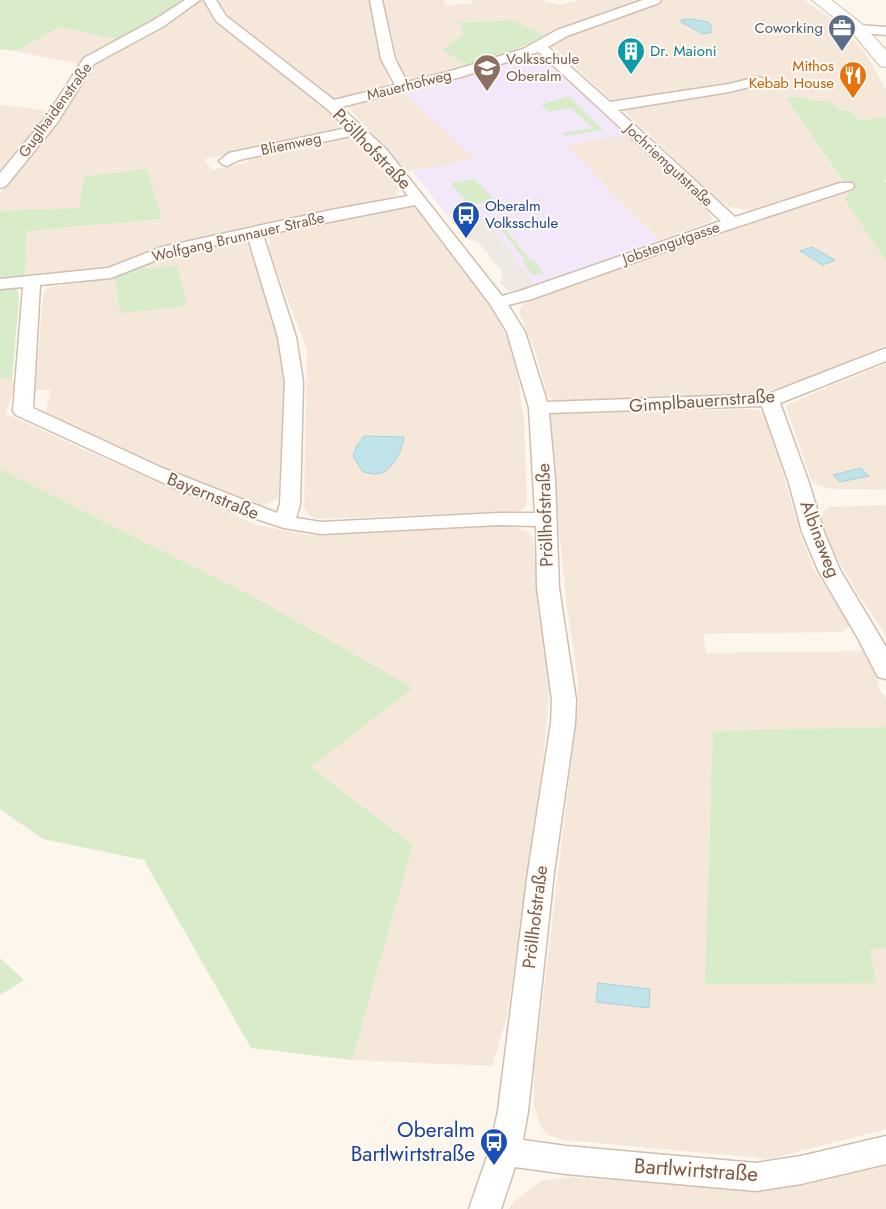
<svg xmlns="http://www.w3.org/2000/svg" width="886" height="1209" viewBox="0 0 886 1209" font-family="Jost,sans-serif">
<rect width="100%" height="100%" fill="#fdf6ec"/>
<path fill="#f5e8da" d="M200 0H203L217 21 295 81 345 128 341 131 204 159 212 170 250 162 245 156 347 135 354 136 381 164 398 187 399 191 396 196 387 199 148 251 111 268 25 277 27 231 162 219 147 169 84 176 80 208 0 211V193L33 154 73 96 88 70 97 60 173 18Z
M217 0H370L382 46 389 84 388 87 334 100 232 20Z
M383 0H444L445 5 472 4 471 0H542L560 5 580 0H645L546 36 513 20 459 22 463 35 443 50 468 66 419 79 405 77 401 74Z
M662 0H804L829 17 847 33 867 55 886 90V117L860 120 849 110H840L829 100 813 101 803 97 786 98 843 183 761 208 748 210 730 207 719 201 624 111 629 110 626 106 734 91 762 84 744 82 616 102 611 100 552 46 557 39 639 10 636 8Z
M59 27 116 39 77 64 16 51Z
M402 91 475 159 407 172 348 107 350 104Z
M0 105 52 111 0 174Z
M628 135 708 211 712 218 710 222 659 240 617 199 566 144Z
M850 192 844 199 886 261V345L796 383 772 390 741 395 570 401H559L550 398 547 395 536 354 519 312 523 304 537 297 701 239Z
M412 206 417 208 486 300 508 338 518 376 524 422 527 504 523 509 518 511 317 519 309 516 304 508 307 350 268 248 270 241 267 235 375 210Z
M246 240 278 326 287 374 278 498 262 506 254 507 159 468 45 414 51 390H35L43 297 45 291 50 287 115 277 155 258Z
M886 364V490L830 489 818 485 811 480 786 406 827 387Z
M0 379H12L15 384 6 414 76 446 257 525 307 535 510 525 529 533 533 538 538 607 547 654 550 684 543 762 507 1016 492 1066 352 1060 413 845 311 767 412 688 254 597 0 469Z
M754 409 760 411 767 417 802 540 814 570 852 624 842 632 703 634 706 653 868 651 880 691 886 698V727L713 731 877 982 870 948H886V1129L770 1159 564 1140 548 1135 540 1126 534 1106V1073L578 706V680L566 601 548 416 552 414Z
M886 505V636L870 611 858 595 834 552 821 520 823 512 829 507Z
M886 1165V1209H508L517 1199 541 1181 572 1177 736 1189 810 1184Z"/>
<path fill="#efe9e4" d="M483 215 535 286 521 291H508L500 282 503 273 478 242 464 238 451 220Z"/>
<path fill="#f3e8fa" d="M538 55 548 58 628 135 567 145 617 199 659 240 535 286 483 215 451 220 412 171 474 159 402 91 521 56Z"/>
<path fill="#d8ecc9" d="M0 0H188L157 21 120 40 59 27 16 51 0 49Z
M513 20 546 36 505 54 468 66 442 50 463 35 459 22Z
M569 96 603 130 566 136 562 133 593 128 571 108 548 112 541 105Z
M803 97 813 101 829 100 840 110H849L860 120 886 117V180L884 181 886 183V261L844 199 850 192 786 98Z
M147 169 162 219 27 231 25 277 0 279V211L79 208 84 176Z
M475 179 495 201 469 205 451 183Z
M493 219H498L530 260 533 259 544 273 533 275 522 261 525 260Z
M177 266 187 306 120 313 115 277 136 269Z
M10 287 18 290 19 299 12 379H0V288Z
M0 469 254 597 413 688 311 767 413 845 352 1060 251 1048 144 860 43 839 0 809Z
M886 727V948L870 949 877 983 705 984 713 731Z
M0 958 24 980 0 995Z"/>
<path fill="#bfe3e8" stroke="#a5d3da" d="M691 19 708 22 712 26 710 28 712 32 703 34 681 22V20Z
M812 247 835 260 823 265 800 251Z
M364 436 404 437C402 451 392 474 375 474 371 474 367 472 363 472L353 456 357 445Z
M861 468 869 476 840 482 833 475Z
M598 983 650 989 649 1008 596 1002Z"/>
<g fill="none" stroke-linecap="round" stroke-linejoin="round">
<g stroke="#d1beb0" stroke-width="3">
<path id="minor" d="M185 0H200L164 26 94 64 57 123 6 186 0 188V173L46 117 84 58 154 20Z
M204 0H216L226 16 334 100 395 85 381 59 370 0H382L395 59 407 82 451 71 523 49 557 30 643 0H661L659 3 567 36 548 47 610 102 729 84 757 77 762 78 764 81 762 84 729 92 618 110 735 217 840 183H852L854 186 852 189 700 239 532 299 508 305 525 332 547 402 768 394 886 348V361L780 403 809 483 824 532 840 570 886 647V679L878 677 859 640 818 570 802 532 789 483 762 406 549 413 555 479 559 588 576 700 575 723 554 872 528 1111 523 1140 566 1146 756 1163 801 1156 886 1136V1164L801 1184 756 1191 566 1174 515 1167 501 1209H469L489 1151 498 1111 528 872 551 723 552 700 537 588 536 526 499 525 321 534 284 528 235 512 168 485 16 415 13 411 23 287 0 289V279L108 268 162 247 331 210 408 196 376 155 355 135 239 160 227 166 222 164 219 161 229 153 347 128 326 108 216 21ZM538 52 542 55 721 221 520 291 502 296 386 149 341 107 461 77ZM415 205 490 304 507 332 529 408 535 513H499L321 522 296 518 300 504 303 382 296 337 263 235ZM248 238 278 337 285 382 280 504 277 513 160 467 33 408 40 285 111 278 167 256Z
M858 25 886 27V35L853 32 851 29Z"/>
</g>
<g stroke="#d6c0b0" stroke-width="2">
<path id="secondary" d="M812 0H831L835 3 862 24 886 50V67L880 66 851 31Z"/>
</g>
<use href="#minor" fill="#fff" fill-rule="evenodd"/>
<use href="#secondary" fill="#fff" fill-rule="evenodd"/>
</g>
<defs>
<g id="office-pin" transform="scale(1.4375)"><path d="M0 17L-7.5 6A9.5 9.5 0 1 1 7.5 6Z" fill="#5c6f8a" stroke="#fffaf3"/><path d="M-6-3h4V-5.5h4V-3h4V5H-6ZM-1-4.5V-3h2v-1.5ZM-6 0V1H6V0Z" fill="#fff"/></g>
<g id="building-pin" transform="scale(1.4375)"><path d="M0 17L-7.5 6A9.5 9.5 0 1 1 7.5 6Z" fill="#0f9aa8" stroke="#fffaf3"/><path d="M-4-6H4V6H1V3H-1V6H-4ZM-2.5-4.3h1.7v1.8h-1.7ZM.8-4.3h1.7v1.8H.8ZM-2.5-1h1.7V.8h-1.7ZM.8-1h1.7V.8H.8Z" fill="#fff"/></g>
<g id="school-pin" transform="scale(1.4375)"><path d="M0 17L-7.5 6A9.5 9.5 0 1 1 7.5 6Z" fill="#8d6e63" stroke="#fffaf3"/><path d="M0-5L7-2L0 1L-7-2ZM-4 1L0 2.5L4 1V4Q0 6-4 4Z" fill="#fff"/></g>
<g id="restaurant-pin" transform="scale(1.4375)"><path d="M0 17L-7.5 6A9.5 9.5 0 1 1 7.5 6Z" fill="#e8710a" stroke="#fffaf3"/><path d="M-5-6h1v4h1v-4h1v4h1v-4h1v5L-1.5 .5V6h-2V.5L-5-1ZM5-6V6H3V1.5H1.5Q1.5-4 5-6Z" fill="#fff"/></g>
<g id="bus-pin" transform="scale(1.4375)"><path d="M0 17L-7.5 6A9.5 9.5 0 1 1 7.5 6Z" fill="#1a4fb4" stroke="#fffaf3"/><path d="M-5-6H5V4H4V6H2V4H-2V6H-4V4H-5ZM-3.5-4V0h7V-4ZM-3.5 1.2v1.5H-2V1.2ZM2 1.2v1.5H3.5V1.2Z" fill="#fff"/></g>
</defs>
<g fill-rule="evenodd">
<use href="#office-pin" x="842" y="28"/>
<use href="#building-pin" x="631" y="51"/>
<use href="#school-pin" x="487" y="68"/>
<use href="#restaurant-pin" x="853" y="75"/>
<use href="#bus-pin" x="466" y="215"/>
<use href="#bus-pin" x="494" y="1142"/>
</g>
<g text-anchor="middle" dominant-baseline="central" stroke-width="4" stroke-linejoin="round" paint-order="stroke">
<g font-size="15" fill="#4e5e75" stroke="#fffaf3" text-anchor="end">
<text x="823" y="28">Coworking</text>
</g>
<g font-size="15" fill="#0d838f" stroke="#fffaf3" text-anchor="start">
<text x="650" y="51">Dr. Maioni</text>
</g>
<g font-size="15" fill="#785e54" stroke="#fffaf3" text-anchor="start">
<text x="506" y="59">Volksschule<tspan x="506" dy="17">Oberalm</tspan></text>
</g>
<g font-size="15" fill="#c56008" stroke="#fffaf3" text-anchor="end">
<text x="834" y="66">Mithos<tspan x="834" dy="17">Kebab House</tspan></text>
</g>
<g font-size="15" fill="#7a5c4d" stroke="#fffaf3">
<text transform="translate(409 85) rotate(-14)">Mauerhofweg</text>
<text transform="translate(55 110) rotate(-54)">Guglhaidenstraße</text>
<text transform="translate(291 144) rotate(-12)">Bliemweg</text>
<text transform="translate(669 165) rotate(43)">Jochriemgutstraße</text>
<text transform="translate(238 237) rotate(-13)">Wolfgang Brunnauer Straße</text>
<text transform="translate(671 243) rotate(-19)">Jobstengutgasse</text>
</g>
<g font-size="15" fill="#164399" stroke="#fffaf3" text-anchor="start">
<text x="485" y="206">Oberalm<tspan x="485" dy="17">Volksschule</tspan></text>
</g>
<g font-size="18" fill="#7a5c4d" stroke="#fffaf3">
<text transform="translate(372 149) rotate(46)">Pröllhofstraße</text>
<text transform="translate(702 401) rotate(-4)">Gimplbauernstraße</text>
<text transform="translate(213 496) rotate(22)">Bayernstraße</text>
<text transform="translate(545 515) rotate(-92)">Pröllhofstraße</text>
<text transform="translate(820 539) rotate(69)">Albinaweg</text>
<text transform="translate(535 917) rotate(-83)">Pröllhofstraße</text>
</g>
<g font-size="21" fill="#164399" stroke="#fffaf3" text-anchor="end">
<text x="475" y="1130">Oberalm<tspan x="475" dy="24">Bartlwirtstraße</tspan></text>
</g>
<g font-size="21" fill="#7a5c4d" stroke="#fffaf3">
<text transform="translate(696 1170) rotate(4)">Bartlwirtstraße</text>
</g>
</g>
</svg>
